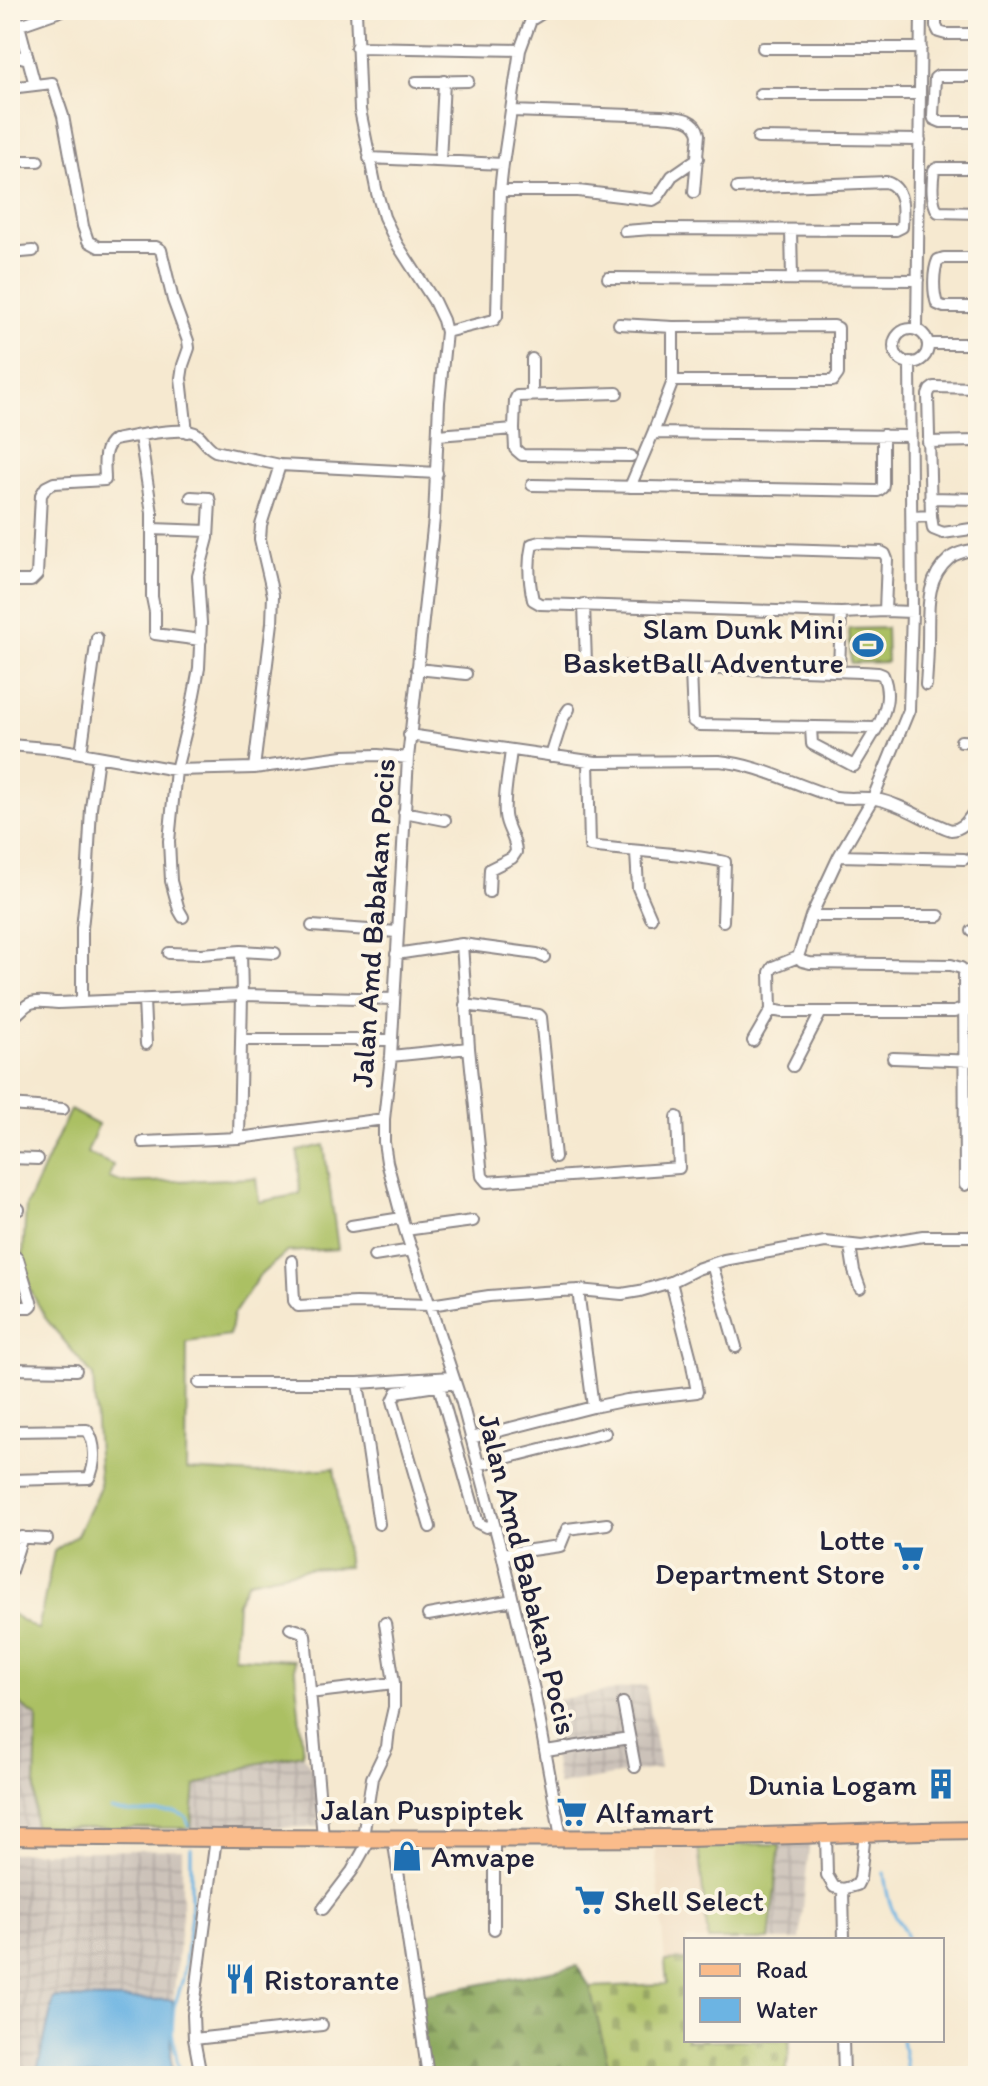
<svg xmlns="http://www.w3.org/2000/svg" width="988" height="2086" viewBox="0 0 988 2086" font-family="Itim,sans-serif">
<defs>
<pattern id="industrial-grid" width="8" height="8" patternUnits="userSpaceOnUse" patternTransform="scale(2)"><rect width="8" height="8" fill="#ccc2b9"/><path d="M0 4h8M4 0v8" fill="none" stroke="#afa6a0"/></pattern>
<pattern id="forest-firs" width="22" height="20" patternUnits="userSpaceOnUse" patternTransform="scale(2)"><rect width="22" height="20" fill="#88a65a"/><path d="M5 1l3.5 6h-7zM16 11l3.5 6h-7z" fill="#6f874c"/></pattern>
<pattern id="cemetery-stones" width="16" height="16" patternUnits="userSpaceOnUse" patternTransform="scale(2)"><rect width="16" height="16" fill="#abc064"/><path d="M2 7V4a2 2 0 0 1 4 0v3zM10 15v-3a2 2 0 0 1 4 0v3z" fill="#8b9c54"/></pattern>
</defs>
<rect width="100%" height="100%" fill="#fcf5e5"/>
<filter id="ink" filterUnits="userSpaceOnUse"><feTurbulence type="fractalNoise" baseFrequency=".0125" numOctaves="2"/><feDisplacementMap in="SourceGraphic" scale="16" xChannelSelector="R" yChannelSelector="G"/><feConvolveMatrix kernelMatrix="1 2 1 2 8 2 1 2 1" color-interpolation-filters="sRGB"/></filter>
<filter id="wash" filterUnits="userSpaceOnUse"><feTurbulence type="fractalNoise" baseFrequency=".006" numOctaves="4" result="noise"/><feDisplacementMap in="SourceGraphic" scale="32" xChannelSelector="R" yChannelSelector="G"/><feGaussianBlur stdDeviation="1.8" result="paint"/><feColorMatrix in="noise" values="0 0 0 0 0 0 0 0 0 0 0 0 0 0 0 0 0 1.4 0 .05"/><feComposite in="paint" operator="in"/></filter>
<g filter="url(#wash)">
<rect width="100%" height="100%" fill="#f6e9d0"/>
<path fill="#edd7bb" d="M698 1845 708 1940H686V1960L665 1961 655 1848Z"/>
<path fill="url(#industrial-grid)" d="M646 1685 660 1768 558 1785 544 1702Z
M10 1697 37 1717 34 1828 10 1826Z
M303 1754 317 1779 319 1827 191 1828 195 1786 257 1764Z
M780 1844H809L800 1940H769Z
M182 1849V1915L173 2000 54 1998 36 2076H10V1853Z"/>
<path fill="#abc064" stroke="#667150" stroke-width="2" d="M886 628 887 662 851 663 849 629Z
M70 1110 98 1125 87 1153 113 1165 109 1178 123 1183 256 1178 259 1202 300 1194 298 1151 324 1145 338 1249 287 1252 259 1276 233 1315 229 1336 187 1342 186 1470 257 1474 334 1468 348 1567 306 1569 248 1581 237 1602 234 1657 294 1660 303 1754 256 1764 195 1786 191 1828H34L37 1717 10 1697V1613L38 1630 54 1551 77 1535 100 1487 93 1376 46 1319 29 1288 23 1256 26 1206Z
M780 1844 769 1940H708L698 1845Z"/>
<path fill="url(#forest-firs)" stroke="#55644a" stroke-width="2" d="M577 1966 590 1987 611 2076H419L413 1997Z"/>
<path fill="url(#cemetery-stones)" stroke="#667150" stroke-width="2" d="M686 1960V2040H790L786 2076H611L590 1987 667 1984 665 1961Z"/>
<path fill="#6cb4e3" stroke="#476b8f" stroke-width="2" d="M54 1998 173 2000 171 2059 174 2076H36Z"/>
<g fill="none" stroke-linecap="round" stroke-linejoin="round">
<path stroke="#6cb4e3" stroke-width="3" d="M111 1809 131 1813 175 1812 186 1817 189 1826
M884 1873C886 1887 888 1902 895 1915 899 1924 906 1929 907 1940
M902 2040 908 2076
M180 2076 172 2032 174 2007 183 1979 191 1915V1848"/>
</g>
</g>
<g filter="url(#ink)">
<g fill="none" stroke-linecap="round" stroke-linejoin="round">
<g stroke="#8c8686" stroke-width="14">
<path id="street" d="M15 10 35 85
M356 10 360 110 377 193 384 217 397 244 434 301 443 320 446 332 439 402 434 519 408 758 391 1056 384 1119V1142L387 1162 405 1230 462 1403 502 1554 534 1690 561 1837
M640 10 678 12 702 10
M936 10V26L939 32 946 34H978
M20 25 63 10
M356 47 520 50
M763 48H921
M10 54 28 59
M978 76H938L935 78 933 115 934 119 941 122H978
M416 82 468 81
M10 88 52 83 63 116 83 226 88 241 99 247H156L161 250 173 300 188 341 189 348 183 365 181 378 187 432
M760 94H920
M511 111 661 116C676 118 695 116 699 134L694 192
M758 138 920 140
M369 158 503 164
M10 161H38
M440 161 444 81
M978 168H938L934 170C932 182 931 202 938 212L978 213
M500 191H578L653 200 658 197 672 176 698 158
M791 230 792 278
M625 231 651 229 896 230 902 227C903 210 905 188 886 182L737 188
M10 253 33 251
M978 258H944L938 260C933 271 933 292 937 304L944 307H978
M608 278 918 280
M619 324 673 327 834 326 838 328V374L833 381H673
M673 327V381L653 433 910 436
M894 346a17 17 0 1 1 34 0a17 17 0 1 1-34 0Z
M917 330 921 10
M446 332 494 320 497 316 500 191 503 164 520 50 531 20 547 10
M928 344H978
M532 395V359
M514 429 515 449 522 455 631 456
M438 435 514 429 515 400 517 396 617 393
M140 436 152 513V597L155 612V634L201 640
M928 442 978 441
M532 485 878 491 882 488 883 484V435
M630 487 653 433
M930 498 978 499
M931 516 928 395 930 390 934 387 978 388
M912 517 931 516 933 529 943 533 978 528
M152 529 208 531
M540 542 881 552 885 554 887 559 885 611 841 613 540 604 533 600C529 582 528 561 532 544Z
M10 581H31L37 575 41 495 46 487 54 483 105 480C105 466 101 449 114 440 131 437 183 425 197 434 204 439 206 446 215 451L280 465 437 473
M584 604 586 663
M885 611 912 612
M610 666C699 671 789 667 878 673L883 675C891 694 886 711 877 728L699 725 693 721 691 670
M417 669 466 674
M839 670 841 613
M926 685C927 671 928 656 928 641 929 613 924 580 949 559 956 552 968 551 978 549
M811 728 812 744 854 766 877 728
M409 735 596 762 719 761C760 765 793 784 832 796 847 800 861 796 876 799 902 804 925 821 951 830 965 829 969 817 978 807
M961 741 978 742
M10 745 58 749 176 770 254 768 343 756 378 755 408 758
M81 753 97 638
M551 756 563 718 569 709
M588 761 590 846C635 852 681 852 725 862L723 921
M254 768 272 623 273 595 260 539 261 525 280 465
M404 812 445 820
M636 852 638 888 651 918
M839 856 873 798 909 710 912 612 910 362
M964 859 839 856 811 916 798 957 802 961 810 963 951 965 961 968 964 971 965 1185
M489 892 490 869 512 858 516 852C516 838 506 828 505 815 503 794 509 771 511 750
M811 916H939
M183 917 179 910 171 881 169 841 176 770 191 710 199 668 201 623 198 576 208 538 210 502 209 498 191 497
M312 926 397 932
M972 931H978
M462 944 537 954 544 957
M169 953 201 954 241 951
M275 953 241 951 242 995 394 999
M396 954 462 944 469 1048
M144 1000 146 1044
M82 1002V928L87 882 91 808 98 757
M465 1005 539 1015 541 1017 555 1157
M771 1010 783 1012H954L965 1008H978
M10 1018C19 1015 23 1006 31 1003 39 1000 50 1003 58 1003L242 995 239 1138
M241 1040H392
M753 1041 771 1010 770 972 773 967 798 957
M391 1056 469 1048 482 1176 487 1182 679 1168 677 1117
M893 1058 978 1061
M793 1066 821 1012
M10 1105 63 1109
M966 1116H978
M143 1142 239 1138 384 1119
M10 1158 38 1159
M10 1208 19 1209
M351 1226 402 1218
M405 1230 473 1221
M850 1246 854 1271 860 1288
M374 1256 412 1250
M10 1257H16L18 1259 32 1305 30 1307H10
M292 1261 294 1301 298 1306 356 1303 430 1305 489 1296 543 1292 578 1290 622 1294 640 1291 671 1282 697 1269 724 1260 825 1242 862 1246 923 1236H978
M712 1264 736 1347
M578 1290 593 1407
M10 1369 76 1370
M199 1383H358L452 1377
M358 1383 379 1524
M439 1386 478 1523 486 1527 493 1525
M10 1431 87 1430C96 1442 96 1465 89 1478L10 1480
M471 1438 593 1407 627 1400 697 1392 691 1359 671 1282
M478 1465 605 1433
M430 1527 393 1401 397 1392 455 1383
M10 1537 47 1539
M502 1554 560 1546 567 1529 607 1524
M10 1574 22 1537
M428 1615 513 1600
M290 1628 303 1632 305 1635 323 1837
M309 1693 394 1683
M623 1703 635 1767
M546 1751 629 1738
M826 1834 827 1875 834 1887 843 1889 857 1885 860 1879 865 1832
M363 1837 372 1778 387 1747 389 1729 394 1707V1683L385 1623
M393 1837 428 2076
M843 1889 844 1940
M323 1909 352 1871 371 1837
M494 1929V1838
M194 2039 322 2025
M843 2040 844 2076
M201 2076 194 2039 193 2015 216 1838"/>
</g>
<g stroke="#8c8686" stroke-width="20">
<path id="primary" d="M10 1836C232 1839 454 1839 676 1838 776 1837 877 1831 978 1830"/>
</g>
<use href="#street" stroke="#fff" stroke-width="10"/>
<use href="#primary" stroke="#fabc8b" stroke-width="16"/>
</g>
</g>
<defs>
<g id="stadium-bare" transform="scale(2.4)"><path d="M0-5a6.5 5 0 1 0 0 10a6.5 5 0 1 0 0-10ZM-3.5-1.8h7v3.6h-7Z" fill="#1f6fb2" stroke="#fcf5e5" stroke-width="2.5" paint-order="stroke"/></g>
<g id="supermarket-bare" transform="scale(2.4)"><path d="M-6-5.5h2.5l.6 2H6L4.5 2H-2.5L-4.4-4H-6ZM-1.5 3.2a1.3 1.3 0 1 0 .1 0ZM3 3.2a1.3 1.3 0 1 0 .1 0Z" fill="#1f6fb2" stroke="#fcf5e5" stroke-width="2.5" paint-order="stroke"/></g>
<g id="building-bare" transform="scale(2.4)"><path d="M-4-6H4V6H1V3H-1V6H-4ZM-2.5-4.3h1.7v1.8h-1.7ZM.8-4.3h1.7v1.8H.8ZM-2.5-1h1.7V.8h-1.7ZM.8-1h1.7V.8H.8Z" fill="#1f6fb2" stroke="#fcf5e5" stroke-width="2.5" paint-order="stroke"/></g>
<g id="shop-bare" transform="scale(2.4)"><path d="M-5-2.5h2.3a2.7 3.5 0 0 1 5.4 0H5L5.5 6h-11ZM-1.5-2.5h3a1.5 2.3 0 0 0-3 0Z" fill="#1f6fb2" stroke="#fcf5e5" stroke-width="2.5" paint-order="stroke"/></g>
<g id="restaurant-bare" transform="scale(2.4)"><path d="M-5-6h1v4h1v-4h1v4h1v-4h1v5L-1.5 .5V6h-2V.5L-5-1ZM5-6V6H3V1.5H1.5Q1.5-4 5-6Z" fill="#1f6fb2" stroke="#fcf5e5" stroke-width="2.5" paint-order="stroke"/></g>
</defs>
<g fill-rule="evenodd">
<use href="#stadium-bare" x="868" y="645"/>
<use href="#supermarket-bare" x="909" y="1556"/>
<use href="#building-bare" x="941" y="1784"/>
<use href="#supermarket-bare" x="572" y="1812"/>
<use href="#shop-bare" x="407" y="1856"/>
<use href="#supermarket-bare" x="590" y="1900"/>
<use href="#restaurant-bare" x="240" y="1979"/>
</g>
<g text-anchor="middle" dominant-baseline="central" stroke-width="8" stroke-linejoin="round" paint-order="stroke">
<g font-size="30" fill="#22223b" stroke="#fcf5e5" text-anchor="start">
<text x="844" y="628" text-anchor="end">Slam Dunk Mini<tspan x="844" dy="34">BasketBall Adventure</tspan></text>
<text x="885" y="1539" text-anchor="end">Lotte<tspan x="885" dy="34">Department Store</tspan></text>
<text x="917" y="1784" text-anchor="end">Dunia Logam</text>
<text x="596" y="1812">Alfamart</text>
<text x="431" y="1856">Amvape</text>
<text x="614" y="1900">Shell Select</text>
<text x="264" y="1979">Ristorante</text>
</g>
<g font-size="30" fill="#22223b" stroke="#fcf5e5">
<text transform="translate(373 923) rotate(-86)">Jalan Amd Babakan Pocis</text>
<text transform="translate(528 1574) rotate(76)">Jalan Amd Babakan Pocis</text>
<text x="422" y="1809">Jalan Puspiptek</text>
</g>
</g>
<rect width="988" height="2086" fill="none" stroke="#fcf5e5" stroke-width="40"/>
<rect x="684" y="1938" width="260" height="104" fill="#fcf5e5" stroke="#a5a1a1" stroke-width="2"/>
<rect x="700" y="1964" width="40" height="12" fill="#fabc8b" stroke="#a5a1a1" stroke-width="2"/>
<text x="756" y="1978" font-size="24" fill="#22223b">Road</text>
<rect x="700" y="1998" width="40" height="24" fill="#6cb4e3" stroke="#a5a1a1" stroke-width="2"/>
<text x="756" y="2018" font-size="24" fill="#22223b">Water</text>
</svg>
